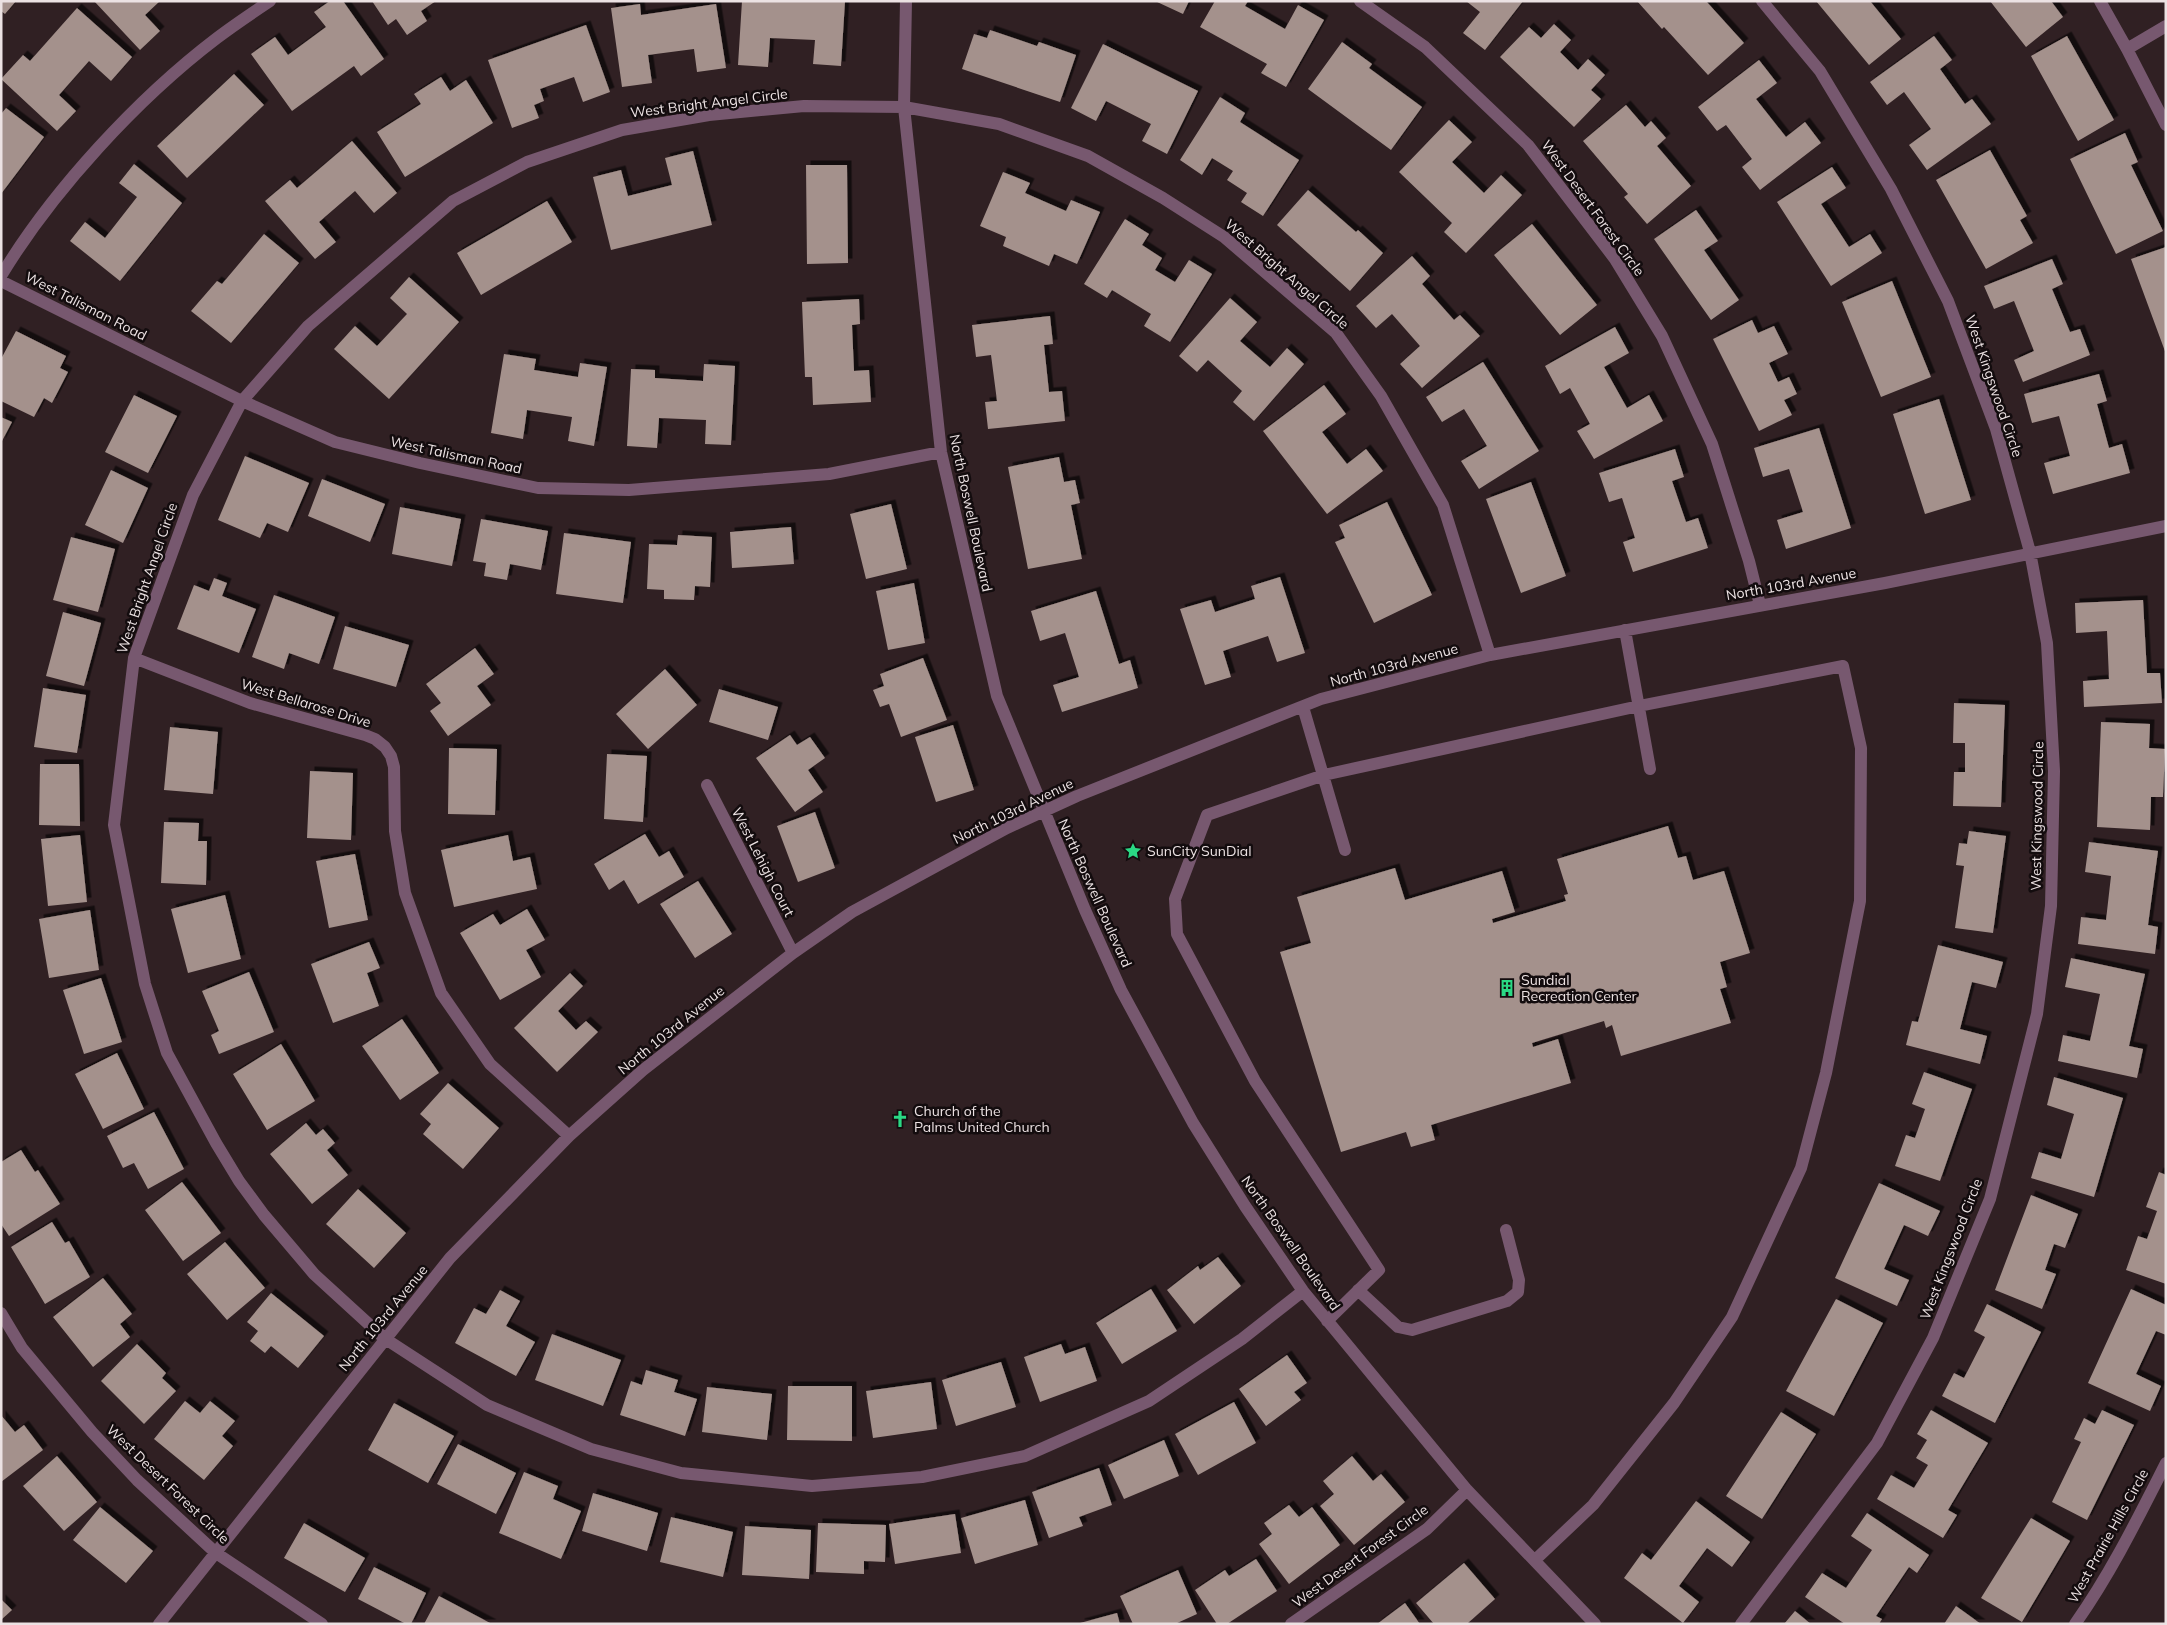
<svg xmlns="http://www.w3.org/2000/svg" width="2167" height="1625" viewBox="0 0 2167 1625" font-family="Mulish,sans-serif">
<defs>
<filter id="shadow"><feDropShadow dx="4.5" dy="-4.5" stdDeviation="0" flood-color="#0009"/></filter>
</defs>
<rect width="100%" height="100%" fill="#302023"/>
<path fill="#a4918c" filter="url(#shadow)" d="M1 1H16L5 14 1 11Z
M94 1H160L145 15 160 31 140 50Z
M330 1H343L384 59 361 76 354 66 292 111 251 54 275 37 288 55 326 27 314 12Z
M372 1H436L421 11 427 21 407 35 396 19 388 25Z
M742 1H845L841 66 813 64 815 40 770 38 768 67 738 65Z
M1155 1H1189L1183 14Z
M1215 1H1248L1245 6 1285 29 1298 5 1324 20 1286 87 1261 73 1267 64 1200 27Z
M1466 1H1523L1485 50 1463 33 1480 12Z
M1637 1H1706L1744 43 1708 75 1664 27 1662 29Z
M1816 1H1870L1901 39 1869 65Z
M1990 1H2051L2063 17 2026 47Z
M640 4 641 15 716 4 726 68 697 72 694 49 648 55 652 83 622 87 611 8Z
M77 8 132 57 111 81 89 61 59 95 76 111 57 131 1 79 23 55 30 61Z
M1554 24 1571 40 1560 52 1578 70 1588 59 1605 75 1591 90 1601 99 1574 127 1500 57 1529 27 1541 38Z
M586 25 610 92 583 102 574 77 540 89 544 101 534 105 539 118 512 128 488 60Z
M990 30 1037 46 1039 42 1076 55 1060 102 962 69 974 34 987 38Z
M1934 36 1952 60 1940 69 1965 104 1972 99 1991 124 1927 170 1909 145 1931 129 1904 92 1887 105 1870 82Z
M2067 36 2114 120 2078 141 2031 56Z
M1342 42 1372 64 1369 68 1422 107 1391 150 1308 89Z
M1103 44 1198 91 1167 154 1142 141 1151 124 1106 101 1096 121 1071 108Z
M1759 60 1777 83 1756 99 1786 137 1805 122 1821 143 1760 190 1742 167 1752 159 1726 125 1717 131 1698 107Z
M234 74 264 105 187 178 157 146Z
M441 77 450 91 466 80 493 123 405 177 377 132 421 104 414 94Z
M1220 97 1245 113 1240 122 1299 160 1263 216 1241 202 1247 193 1227 180 1233 171 1212 158 1202 175 1180 160Z
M1626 105 1645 127 1651 121 1666 138 1657 146 1691 186 1647 224 1624 197 1628 194 1583 141Z
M6 108 44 137 1 194V114Z
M1449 120 1472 142 1452 162 1484 193 1501 175 1522 195 1466 253 1444 232 1452 223 1399 172Z
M2125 133 2138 162 2131 165 2163 231 2116 254 2070 159Z
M352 141 397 193 374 213 355 191 319 222 336 242 315 259 265 201 290 180 297 188Z
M1990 150 2027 216 2020 220 2033 243 1986 269 1936 180Z
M693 151 712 225 611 250 593 177 621 170 628 196 672 185 665 158Z
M134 164 182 203 120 281 70 241 85 222 105 238 137 197 119 183Z
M806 165H847L848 263 807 264Z
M1832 167 1846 188 1821 204 1849 247 1870 234 1882 253 1831 286 1777 202Z
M1003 172 1030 183 1025 193 1066 211 1071 200 1100 212 1077 264 1054 254 1049 266 1003 246 1006 237 980 226Z
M1308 190 1356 232 1358 230 1383 253 1350 291 1277 225Z
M547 201 572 242 481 295 457 253Z
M1696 210 1718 241 1704 250 1739 300 1711 320 1654 239Z
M1125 219 1149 234 1142 245 1162 258 1155 270 1175 282 1189 260 1212 274 1170 342 1144 326 1151 314 1112 290 1107 298 1084 284Z
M1532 224 1597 305 1560 335 1494 255Z
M264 234 299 263 231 343 191 311 217 281 222 284Z
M2166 247V354L2131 259Z
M1412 256 1430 276 1422 284 1454 320 1460 315 1480 336 1422 388 1400 364 1420 346 1392 314 1376 328 1356 306Z
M2052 259 2063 284 2052 289 2070 332 2080 329 2090 355 2023 382 2014 360 2034 351 2014 301 1994 309 1984 286Z
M409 277 459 322 389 399 334 349 355 326 377 346 407 314 390 298Z
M1892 281 1931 377 1881 397 1842 302Z
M1230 298 1257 322 1240 341 1270 367 1287 348 1304 364 1254 421 1233 402 1242 391 1208 360 1197 372 1179 356Z
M859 299 860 324 852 325 854 371 869 370 871 402 813 405 812 377H805L802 302Z
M1050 316 1053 344 1044 345 1049 392 1062 391 1065 421 988 429 985 402 997 401 991 355 976 357 972 325Z
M1752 320 1758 333 1774 326 1788 354 1769 363 1778 382 1789 377 1797 394 1784 400 1792 415 1759 431 1713 339Z
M1615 327 1629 353 1604 367 1627 408 1649 395 1663 421 1594 459 1577 431 1590 424 1570 388 1560 394 1545 366Z
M16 331 66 356 60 368 68 372 52 403 44 398 34 417 1 401V359Z
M504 354 536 359 534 370 578 377 580 363 607 367 594 446 568 441 572 417 527 410 523 439 491 433Z
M1483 362 1539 451 1479 489 1461 461 1487 446 1464 409 1442 422 1426 397Z
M704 364 735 366 731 445 705 444 706 420 659 418 657 448 627 446 631 369 655 370V378L703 381Z
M2099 374 2107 401 2097 404 2109 448 2122 444 2130 473 2053 494 2044 463 2070 456 2059 416 2032 423 2024 394Z
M1324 385 1346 414 1322 432 1347 464 1366 449 1383 471 1327 514 1263 431Z
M134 395 177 416 148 473 105 452Z
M1939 399 1971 500 1925 514 1893 414Z
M1 417 12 422 1 443Z
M1819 428 1851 528 1786 549 1777 520 1803 512 1789 469 1763 477 1754 448Z
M1675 449 1684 477 1672 481 1686 522 1698 518 1708 548 1633 572 1623 542 1635 538 1622 498 1609 502 1599 473Z
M245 456 309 483 288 532 267 523 260 538 218 520Z
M1059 457 1064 482 1075 480 1080 503 1071 505 1082 559 1028 569 1008 467Z
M111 470 148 488 123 543 85 525Z
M322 479 385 504 370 542 308 516Z
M1531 482 1566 576 1521 593 1486 499Z
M1387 502 1432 595 1374 623 1335 542 1345 538 1339 525Z
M891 504 907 569 866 579 850 514Z
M400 507 461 519 452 566 392 554Z
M481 519 548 531 541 570 510 564 507 580 484 576 486 563 473 561Z
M791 527 794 564 732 568 730 532Z
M564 533 631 542 623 603 556 594Z
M678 535 712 537 710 587 695 586 694 600 664 599V590L647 589 649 544 677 545Z
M71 537 115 549 98 612 53 600Z
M1280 577 1305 653 1277 662 1268 636 1223 651 1231 677 1205 685 1180 609 1211 600 1215 612 1255 599 1251 586Z
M214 578 227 583 222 596 256 609 239 653 177 629 194 585 209 591Z
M914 583 925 643 888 650 876 591Z
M1096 591 1119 664 1130 660 1138 688 1062 712 1053 685 1079 677 1065 633 1040 641 1031 611Z
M274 595 335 617 319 664 289 653 284 669 252 657Z
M2143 600 2147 673H2160L2162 703 2084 707 2083 681 2109 679 2107 631 2076 633 2075 603Z
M63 612 101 623 84 686 46 676Z
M345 626 409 645 396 687 333 669Z
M475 648 494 674 477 686 491 705 448 736 430 711 441 703 426 684Z
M923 658 947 720 901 737 889 704 880 707 873 690 884 686 880 674Z
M665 669 697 705 648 749 616 714Z
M43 688 86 695 77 753 34 747Z
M719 689 778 707 768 740 709 722Z
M1954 703 2005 705 2001 807 1953 806 1954 772H1965V743H1953Z
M2101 722 2150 724 2149 748 2165 749 2163 797H2151L2150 830 2097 827Z
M953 725 974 790 936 802 915 737Z
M170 727 218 732 213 794 164 790Z
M790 735 797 745 810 737 825 758 808 770 823 792 795 812 756 758Z
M449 748 497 749 495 815 448 814Z
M607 754 647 756 643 822 604 819Z
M40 764H79L80 826 39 825Z
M310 771 353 773 351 840 307 838Z
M815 812 835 868 798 882 777 826Z
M164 822 199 823 198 841H207L206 885 161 883Z
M1668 826 1678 858 1686 856 1693 880 1724 871 1750 953 1720 962 1727 987 1720 989 1731 1023 1621 1056 1612 1025 1606 1028 1604 1021 1532 1043 1533 1047 1558 1039 1571 1083 1431 1125 1435 1140 1411 1147 1406 1132 1341 1152 1280 952 1311 943 1297 897 1395 868 1405 900 1502 871 1515 912 1492 919 1493 923 1566 901 1564 895 1568 894 1557 859Z
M1969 831 2006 836 1993 933 1955 928 1964 866 1956 865 1959 843 1967 844Z
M645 834 659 857 669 851 684 877 638 904 624 880 609 890 594 864Z
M80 835 87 902 48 906 41 839Z
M508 835 513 861 530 857 537 889 454 907 441 850Z
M2089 842 2158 851 2148 925 2158 927 2155 954 2078 944 2081 917 2106 920 2111 876 2085 872Z
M355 854 368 920 329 928 316 861Z
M698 881 732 934 695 958 660 904Z
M225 895 241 959 188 973 171 909Z
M527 909 545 940 526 950 541 977 500 1000 460 933 493 914 500 925Z
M90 910 99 970 49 978 39 919Z
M369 942 380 968 367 973 379 1006 333 1023 311 964Z
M1938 945 2003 962 1996 988 1972 982 1960 1029 1987 1036 1980 1064 1906 1045 1912 1021 1918 1022Z
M2071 958 2145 974 2129 1046 2143 1049 2137 1078 2058 1061 2063 1035 2090 1041 2100 994 2065 987Z
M249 972 274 1032 219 1054 211 1035 219 1031 202 991Z
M570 973 583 986 558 1011 576 1030 586 1021 598 1032 557 1072 514 1028Z
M101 978 122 1042 84 1054 63 990Z
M402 1019 439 1073 400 1100 362 1046Z
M281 1044 315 1101 267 1130 233 1074Z
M117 1053 144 1109 103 1129 75 1074Z
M1924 1072 1972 1089 1940 1181 1895 1166 1906 1135 1915 1138 1925 1109 1912 1104Z
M2054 1077 2123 1098 2094 1197 2031 1178 2039 1152 2061 1159 2074 1114 2047 1105Z
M448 1083 499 1128 463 1169 423 1134 431 1124 420 1114Z
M154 1112 184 1169 148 1189 134 1163 123 1168 107 1136Z
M306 1123 316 1135 323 1129 335 1143 327 1150 348 1175 312 1204 270 1154Z
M21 1150 35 1172 38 1170 60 1204 9 1236 1 1224V1162Z
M2159 1172 2166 1175V1284L2126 1270 2138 1236 2147 1239 2157 1211 2146 1207Z
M182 1182 221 1233 183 1261 145 1210Z
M1879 1183 1940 1211 1928 1236 1904 1225 1884 1269 1909 1280 1897 1306 1835 1278Z
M358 1189 406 1233 374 1268 326 1224Z
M2031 1195 2078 1214 2065 1248 2054 1244 2045 1270 2056 1274 2042 1309 1995 1290Z
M52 1222 65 1243 69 1241 90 1277 45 1304 11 1247Z
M225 1242 265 1288 227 1320 187 1274Z
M1218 1257 1241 1286 1194 1324 1167 1290 1198 1266 1200 1270Z
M103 1278 132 1314 120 1324 130 1337 93 1367 53 1317Z
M1151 1289 1177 1331 1122 1364 1096 1323Z
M2131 1289 2166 1305V1335L2156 1331 2136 1374 2161 1386 2150 1411 2088 1383Z
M500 1290 520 1301 506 1326 535 1342 516 1376 455 1343 474 1308 486 1314Z
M271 1293 324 1336 298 1368 271 1346 265 1353 250 1341 258 1331 247 1322Z
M1836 1299 1883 1323 1834 1416 1786 1391Z
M1987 1304 2041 1332 1995 1423 1942 1396 1954 1373 1964 1378 1985 1337 1974 1331Z
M552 1334 621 1360 603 1406 535 1380Z
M137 1344 166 1373 162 1378 176 1391 144 1424 101 1381Z
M1061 1344 1065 1354 1085 1347 1097 1381 1040 1402 1024 1357Z
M1287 1355 1307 1383 1294 1392 1301 1400 1266 1426 1239 1389Z
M1001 1362 1016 1407 956 1426 942 1380Z
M646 1370 678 1380 674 1392 697 1399 685 1436 620 1415 631 1381 642 1385Z
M931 1382 937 1429 873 1438 866 1391Z
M788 1386H852V1441L787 1440Z
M707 1387 772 1394 767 1440 702 1432Z
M185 1401 200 1413 210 1401 235 1421 222 1436 233 1446 204 1480 154 1439Z
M1234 1402 1256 1443 1198 1475 1175 1434Z
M394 1403 454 1436 428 1483 368 1450Z
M1931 1410 1988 1443 1948 1510 1957 1515 1943 1538 1877 1499 1891 1475 1914 1488 1928 1465 1916 1458 1927 1440 1917 1434Z
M2102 1410 2134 1425 2087 1520 2052 1502 2081 1442 2074 1439 2084 1418 2095 1424Z
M1781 1412 1816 1434 1762 1519 1726 1496Z
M1 1415 15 1432 24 1425 43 1450 1 1482Z
M1164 1440 1179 1476 1124 1499 1108 1465Z
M458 1444 516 1473 496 1514 437 1484Z
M57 1456 97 1502 64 1531 23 1486Z
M1352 1456 1373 1481 1381 1474 1405 1502 1354 1545 1320 1506 1334 1494 1323 1481Z
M1099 1468 1112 1505 1079 1517 1083 1526 1049 1538 1032 1492Z
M524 1472 558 1486 553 1499 581 1511 561 1559 499 1533Z
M593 1493 658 1513 647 1551 582 1531Z
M1025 1500 1038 1545 975 1564 961 1518Z
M1696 1501 1750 1542 1732 1567 1707 1548 1679 1586 1699 1602 1683 1623 1624 1578 1642 1553 1651 1560Z
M1289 1505 1299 1517 1312 1507 1340 1545 1289 1584 1259 1544 1272 1534 1264 1523Z
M100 1507 153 1551 126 1583 73 1540Z
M1867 1513 1929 1555 1917 1573 1909 1567 1876 1616 1882 1619 1879 1624H1845L1805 1597 1822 1573 1846 1588 1872 1550 1851 1536Z
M955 1514 961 1553 895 1564 889 1524Z
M671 1517 733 1532 723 1577 660 1562Z
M2031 1518 2070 1541 2022 1622 1981 1598Z
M304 1523 365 1558 345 1592 284 1558Z
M818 1523 886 1525 885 1562 864 1561V1574L816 1572Z
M745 1526 811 1530 809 1579 742 1575Z
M1256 1559 1277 1591 1227 1624H1217L1195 1590 1225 1570 1229 1576Z
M1464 1563 1495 1599 1468 1623 1469 1624H1434L1416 1603Z
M374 1567 426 1593 411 1624H406L358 1599Z
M1178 1570 1197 1614 1175 1624H1133L1120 1596Z
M439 1596 492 1624H424Z
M1 1599 12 1610 1 1620Z
M1405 1603 1420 1624H1377Z
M1956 1606 1981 1624H1944Z
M1795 1611 1811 1624H1784Z
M1117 1613 1120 1624H1080V1623Z"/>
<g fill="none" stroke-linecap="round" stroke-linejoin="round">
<path stroke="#77586f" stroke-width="12" d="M906 1 904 107 941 452 997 696 1085 910 1121 990 1193 1123 1245 1206 1303 1291 1467 1490 1595 1624
M1360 1 1425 47 1528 145 1615 259 1662 336 1712 444 1749 561 1760 605
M2100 1 2127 49 2166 125
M2127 49 2166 26
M1 276C52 191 138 98 217 38 234 25 252 13 270 1
M1 281 242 401 335 442 420 463 538 488 629 490 829 474 941 452
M1625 630 1650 769
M134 658 250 703 365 735 375 739 385 747 391 756 394 767 395 831 405 893 441 993 490 1064 569 1136
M1303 707 1345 850
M707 785 793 953
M1358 1290 1398 1327 1412 1330 1507 1301 1518 1292 1519 1280 1506 1230
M1303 1291 1242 1339 1149 1401 1025 1456 922 1477 812 1486 681 1473 591 1449 487 1405 384 1338 314 1274 264 1215 239 1181 216 1143 167 1053 145 984 114 825 134 658 193 495 242 401 308 326 453 201 527 162 622 130 709 115 804 106 904 107 999 124 1088 156 1163 198 1224 237 1336 333 1381 396 1443 505 1490 655
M1 1313 22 1348 92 1432 137 1480 216 1553 322 1624
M1327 1321 1379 1270 1255 1081 1177 934 1175 899 1207 815 1324 775 1639 706 1843 666 1861 748 1860 901 1826 1073 1801 1168 1732 1317 1674 1403 1593 1505 1535 1560
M159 1624 450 1258 569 1136 643 1070 793 953 852 912 942 863 1007 828 1077 796 1321 699 1490 655 1885 583 2166 526
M1291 1624 1427 1529 1467 1490
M1741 1624 1877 1443 1933 1338 1990 1199 2037 1014 2051 906 2054 771 2047 643 2030 552 1996 429 1948 301 1891 189 1820 71 1762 1
M2075 1624C2111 1573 2138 1518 2166 1463"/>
</g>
<defs>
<g id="sight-bare" transform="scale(1.35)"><path d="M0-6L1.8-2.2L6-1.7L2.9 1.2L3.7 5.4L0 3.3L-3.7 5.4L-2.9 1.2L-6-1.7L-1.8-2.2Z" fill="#2ad884" stroke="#130c0e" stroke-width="2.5" paint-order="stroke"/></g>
<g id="building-bare" transform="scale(1.35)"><path d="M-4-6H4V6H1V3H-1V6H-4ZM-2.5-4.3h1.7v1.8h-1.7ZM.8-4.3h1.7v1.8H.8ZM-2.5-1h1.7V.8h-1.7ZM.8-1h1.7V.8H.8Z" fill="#2ad884" stroke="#130c0e" stroke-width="2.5" paint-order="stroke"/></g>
<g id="church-bare" transform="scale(1.35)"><path d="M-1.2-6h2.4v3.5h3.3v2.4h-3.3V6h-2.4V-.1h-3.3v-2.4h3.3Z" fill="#2ad884" stroke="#130c0e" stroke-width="2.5" paint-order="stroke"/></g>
</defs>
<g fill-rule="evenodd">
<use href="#sight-bare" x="1133" y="851"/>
<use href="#building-bare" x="1507" y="988"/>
<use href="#church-bare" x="900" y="1119"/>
</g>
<g text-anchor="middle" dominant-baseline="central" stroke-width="5" stroke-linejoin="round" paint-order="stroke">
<g font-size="14" fill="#ece2e3" stroke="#130c0e">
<text transform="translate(709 103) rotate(-7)">West Bright Angel Circle</text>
<text transform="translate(1593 208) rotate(54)">West Desert Forest Circle</text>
<text transform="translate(1287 274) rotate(41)">West Bright Angel Circle</text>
<text transform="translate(86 306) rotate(27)">West Talisman Road</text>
<text transform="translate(1994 386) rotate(71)">West Kingswood Circle</text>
<text transform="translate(456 455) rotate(12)">West Talisman Road</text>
<text transform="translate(971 513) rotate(78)">North Boswell Boulevard</text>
<text transform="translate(147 578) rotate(-71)">West Bright Angel Circle</text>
<text transform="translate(1791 584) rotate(-10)">North 103rd Avenue</text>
<text transform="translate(1394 665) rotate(-15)">North 103rd Avenue</text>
<text transform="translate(306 703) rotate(17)">West Bellarose Drive</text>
<text transform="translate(1013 811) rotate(-26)">North 103rd Avenue</text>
<text transform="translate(2037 816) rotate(-89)">West Kingswood Circle</text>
<text transform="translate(763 862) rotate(63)">West Lehigh Court</text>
<text transform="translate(1095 893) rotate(66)">North Boswell Boulevard</text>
<text transform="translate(671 1030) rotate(-39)">North 103rd Avenue</text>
<text transform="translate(1291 1243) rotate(55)">North Boswell Boulevard</text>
<text transform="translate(1951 1249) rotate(-69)">West Kingswood Circle</text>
<text transform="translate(383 1318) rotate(-51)">North 103rd Avenue</text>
<text transform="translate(168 1484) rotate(44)">West Desert Forest Circle</text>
<text transform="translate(2108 1536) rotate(-61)">West Prairie Hills Circle</text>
<text transform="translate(1360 1556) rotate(-36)">West Desert Forest Circle</text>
</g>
<g font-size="14" fill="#ece2e3" stroke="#130c0e" text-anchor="start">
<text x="1147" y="851">SunCity SunDial</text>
<text x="1521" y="980">Sundial<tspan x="1521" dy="16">Recreation Center</tspan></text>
<text x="914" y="1111">Church of the<tspan x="914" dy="16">Palms United Church</tspan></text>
</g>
</g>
<rect width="2167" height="1625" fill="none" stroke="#ece2e3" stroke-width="5"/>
</svg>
